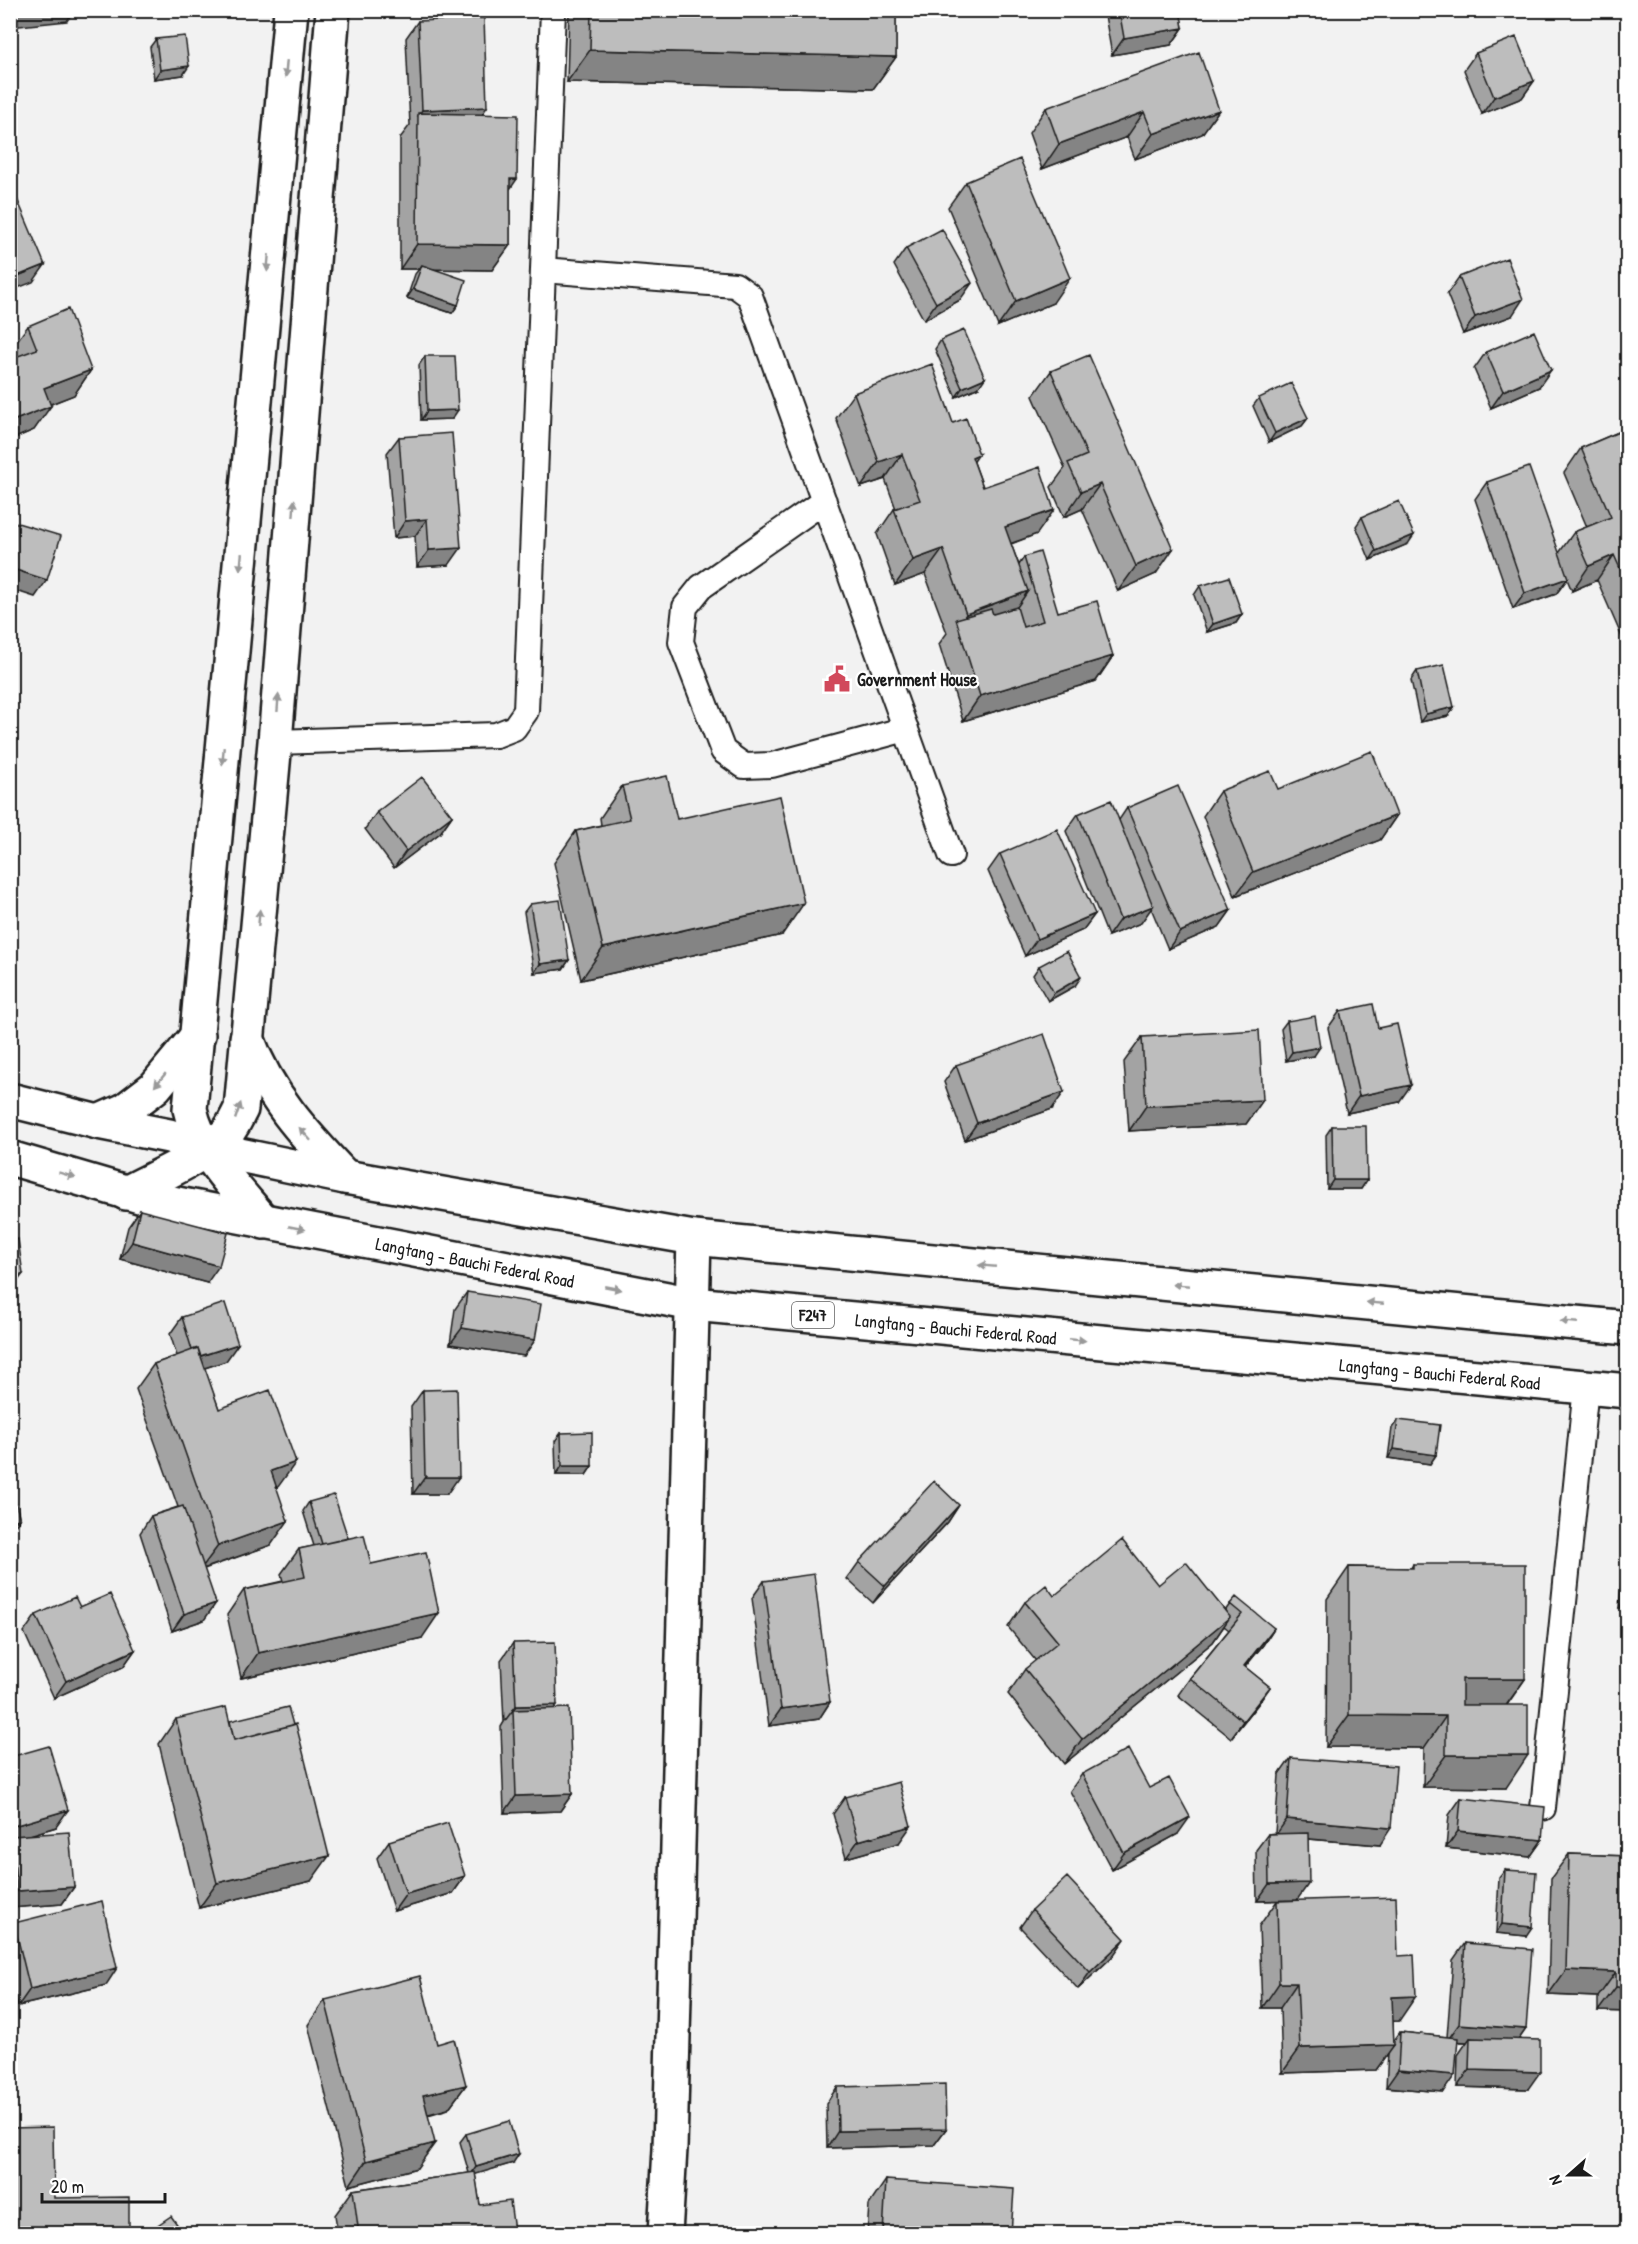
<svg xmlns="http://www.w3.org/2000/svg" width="1638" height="2244" viewBox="0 0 1638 2244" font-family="'Patrick Hand',sans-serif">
<rect width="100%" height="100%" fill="#f2f2f2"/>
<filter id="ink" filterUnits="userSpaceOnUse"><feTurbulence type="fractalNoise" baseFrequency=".0167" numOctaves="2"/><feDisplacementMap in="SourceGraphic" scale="12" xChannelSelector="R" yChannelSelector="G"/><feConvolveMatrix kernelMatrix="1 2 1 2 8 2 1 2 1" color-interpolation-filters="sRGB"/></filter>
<g filter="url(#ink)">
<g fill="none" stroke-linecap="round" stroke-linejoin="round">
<g stroke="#1c1c1c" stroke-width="28">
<path id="service" d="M543 270 735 285 750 296 951 855
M824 501 701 587 685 607 681 642 723 751 744 766 772 765 906 729
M275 742 496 735 514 728 526 711 553 10
M1543 1808 1586 1387"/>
</g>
<g stroke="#1c1c1c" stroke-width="38">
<path id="minor" d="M665 2234 670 2149 694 1238"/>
</g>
<g stroke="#1c1c1c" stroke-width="38">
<path id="tertiary" d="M126 1193C156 1177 199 1159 224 1136 232 1129 236 1118 241 1109L275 742 333 10
M264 1222C236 1188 199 1153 190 1109L291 10"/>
</g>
<g stroke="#1c1c1c" stroke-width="38">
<g id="primary">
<path d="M247 1038C267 1094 305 1135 345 1177"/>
<path d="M10 1100 98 1122 169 1136 206 1148 345 1177 694 1238 1628 1328"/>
<path d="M98 1122 125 1110 155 1087 198 1035"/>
<path id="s1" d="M10 1158 146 1198 693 1304 1628 1391"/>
</g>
</g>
<use href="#service" stroke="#fff" stroke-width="24"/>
<use href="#minor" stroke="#fff" stroke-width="33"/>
<use href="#tertiary" stroke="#fff" stroke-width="33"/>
<use href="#primary" stroke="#fff" stroke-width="33"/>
</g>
<path fill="#a3a3a3" stroke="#1c1c1c" stroke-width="1.5" d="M569 10H896V57L873 89 567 82Z
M1104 10H1180L1183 28 1171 45 1112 55Z
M418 21 483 114 510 190V245L492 270 433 269 458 305 452 313 407 298 415 274 419 269H400V138L410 125 406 38Z
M156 39 183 75 154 79 150 47Z
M1476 53 1534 81 1522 98 1482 114 1464 70Z
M1046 108 1219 110 1202 134 1135 159 1127 137 1042 169 1029 133Z
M966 182 1053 303 998 326 948 207Z
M906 248 960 300 924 320 894 265Z
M1459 277 1512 316 1463 334 1447 294Z
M28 326 91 370 74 395 51 404 34 430 10 440V359L13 358 10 350Z
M941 340 979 387 956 397 935 349Z
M1486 352 1539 387 1491 408 1474 369Z
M425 356 452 419 421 420 419 365Z
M1051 371 1156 574 1118 591 1082 509 1064 517 1051 487 1065 468 1033 396Z
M854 393 953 423 974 462 983 487 1037 534 1011 544 1019 565 1024 557 1058 612 1113 656 1096 681 963 721 939 644 947 633 925 574 895 585 877 534 894 509H896L885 479 861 487 836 418Z
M1259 398 1308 418 1302 426 1269 442 1253 406Z
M1628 428V651L1597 580 1572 591 1567 579 1556 594 1513 609 1475 499 1487 482 1559 553 1574 532 1587 527 1564 473 1581 448Z
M399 437 449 565 417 567 415 536 394 538 387 453Z
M1362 517 1408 544 1370 560 1356 526Z
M1200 586 1242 614 1236 623 1207 632 1194 595Z
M1417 671 1454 707 1448 716 1420 722 1411 680Z
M622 786 677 819 782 935 581 980 554 863 576 831 601 825 600 818Z
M1278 789 1397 815 1380 840 1235 896 1203 816 1220 791Z
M1127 808 1231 910 1219 927 1168 949 1151 908 1141 923 1108 936 1066 831 1078 814 1119 820Z
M377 812 452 816 440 833 394 868 365 829Z
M1000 854 1095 914 1083 930 1025 956 988 871Z
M530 904 569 960 563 969 534 973 524 912Z
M1039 966 1075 986 1048 1001 1033 975Z
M1340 1011 1378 1028 1399 1102 1347 1113 1328 1028Z
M1287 1021 1314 1056 1286 1061 1281 1029Z
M1142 1037 1263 1100 1246 1124 1129 1131 1124 1062Z
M956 1065 1052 1109 965 1140 944 1082Z
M1332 1126 1367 1180 1361 1189H1327L1326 1135Z
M140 1210 207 1283 120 1259 128 1227Z
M467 1292 535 1340 524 1356 450 1344 455 1309Z
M182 1317 226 1361 204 1368 219 1409 278 1487 277 1488 271 1545 204 1569V1620L172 1631 140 1533 151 1516 178 1507 136 1389 154 1364 177 1356 170 1334Z
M423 1390 447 1494H413L411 1407Z
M1398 1420 1436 1455 1430 1464 1388 1458 1392 1428Z
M561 1433 592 1466 586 1475H556L555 1441Z
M309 1502 348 1538 371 1564 422 1638 241 1678 227 1615 244 1590 283 1581 281 1574 299 1549 314 1546 303 1511Z
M959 1505 948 1522 873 1603 847 1579 859 1562Z
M1628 1533V1609L1619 1608 1626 1535Z
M1413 1564 1525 1679 1507 1705 1506 1788 1423 1787 1424 1748 1326 1747 1327 1599 1349 1567 1411 1568Z
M764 1581 830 1702 819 1719 769 1726 752 1598Z
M1158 1585 1225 1611 1230 1604 1274 1628 1263 1645 1245 1667 1270 1687 1258 1704 1231 1738 1178 1695 1190 1678 1229 1630 1224 1626 1213 1642 1064 1764 1008 1694 1025 1669 1036 1661 1008 1627 1025 1602 1054 1596Z
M80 1607 135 1650 123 1667 54 1698 24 1632 36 1615Z
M513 1643 554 1709 572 1794 560 1811 504 1813 501 1727 504 1722 501 1660Z
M176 1719 230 1721 311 1881 199 1908 159 1744Z
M1628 1748V1774L1623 1773Z
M10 1757 56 1827 29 1835 74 1887 62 1904 10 1908Z
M1291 1758 1380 1845 1308 1839 1297 1900 1257 1901 1256 1850 1268 1834 1275 1833 1279 1775Z
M1082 1774 1149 1788 1178 1834 1112 1870 1070 1791Z
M845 1797 899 1843 846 1858 833 1814Z
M1461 1798 1542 1840 1530 1857 1446 1848 1449 1815Z
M389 1841 465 1876 453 1893 394 1911 377 1858Z
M1569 1854 1628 1856V2012L1598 2011V1997L1548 1995 1551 1878Z
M1505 1870 1526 1936 1496 1933 1499 1878Z
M1277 1901 1399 2021H1393V2042L1400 2032 1447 2037 1453 1960 1465 1943 1526 2029 1519 2039 1528 2089 1457 2087 1458 2055 1467 2042H1458L1443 2092 1386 2087 1388 2053 1376 2070 1282 2073 1280 2008H1262L1259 1926Z
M1032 1910 1113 1956 1078 1989 1020 1927Z
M14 1923 106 1985 18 2006 10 1976V1927Z
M325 2000 437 2044 466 2085 448 2109 428 2115 417 2168 349 2186 308 2025Z
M837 2087 946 2129 934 2145 827 2148 826 2104Z
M466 2134 513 2163 475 2174 480 2205 512 2234H338L335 2215 353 2190 469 2173 460 2142Z
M886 2180 1011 2234H867L869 2205Z"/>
<path fill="#848484" stroke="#1c1c1c" stroke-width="1.5" d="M10 10H74L67 21 10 27Z
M1183 28 1171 45 1112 55 1124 38Z
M590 50 896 57 873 89 567 82Z
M189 66 183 75 154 79 160 70Z
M1534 81 1522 98 1482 114 1494 97Z
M487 107 476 124 418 116 422 110Z
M1219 110 1202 134 1135 159 1153 134Z
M1144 112 1127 137 1042 169 1059 144Z
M510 179H517L500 204Z
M417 244 510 245 492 270 420 269 422 265 419 269H400Z
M45 265 33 282 10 291V279Z
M1070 278 1053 303 998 326 1016 301Z
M972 283 960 300 924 320 936 303Z
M413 289 458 305 452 313 407 298Z
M1523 299 1512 316 1463 334 1475 317Z
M91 370 74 395 27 413 44 388Z
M1551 370 1539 387 1491 408 1503 391Z
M985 378 979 387 956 397 962 388Z
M51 406 34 430 10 440V422Z
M458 410 452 419 421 420 427 411Z
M1308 418 1302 426 1269 442 1275 433Z
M902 454 885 479 861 487 879 462Z
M979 454 962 479 972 457Z
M1100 484 1082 509 1064 517 1081 492Z
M1054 510 1037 534 988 552 1005 527Z
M427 519 415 536 394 538 405 521Z
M1414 535 1408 544 1370 560 1376 551Z
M461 548 449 565 417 567 429 550Z
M943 549 925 574 895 585 913 560Z
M1173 549 1156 574 1118 591 1136 566Z
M1614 555 1597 580 1572 591 1589 566Z
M10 568 47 580 35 597 10 589Z
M1568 578 1556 594 1513 609 1525 593Z
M1028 591 1011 616 958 625 966 614Z
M1242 614 1236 623 1207 632 1213 624Z
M1113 656 1096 681 963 721 980 696Z
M1454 707 1448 716 1420 722 1426 714Z
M1397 815 1380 840 1235 896 1253 872Z
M452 816 440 833 394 868 406 851Z
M804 903 782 935 581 980 603 948Z
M1153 906 1141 923 1108 936 1120 919Z
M1231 910 1219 927 1168 949 1180 932Z
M1095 914 1083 930 1025 956 1037 939Z
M569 960 563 969 534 973 540 964Z
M1081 977 1075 986 1048 1001 1054 993Z
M1320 1047 1314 1056 1286 1061 1292 1052Z
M1411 1085 1399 1102 1347 1113 1359 1096Z
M1064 1092 1052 1109 965 1140 977 1123Z
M1263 1100 1246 1124 1129 1131 1146 1106Z
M1333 1180H1367L1361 1189H1327Z
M132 1242 219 1266 207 1283 120 1259Z
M23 1274 17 1282 10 1283V1276Z
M462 1328 535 1340 524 1356 450 1344Z
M238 1344 226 1361 183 1375 195 1358Z
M1394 1449 1436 1455 1430 1464 1388 1458Z
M296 1462 278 1487 254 1496 271 1471Z
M562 1466H592L586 1475H556Z
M425 1477H459L447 1494H413Z
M959 1505 948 1522 873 1603 885 1586Z
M20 1519 10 1533V1521Z
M288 1521 271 1545 200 1570 218 1546Z
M1628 1595V1609L1619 1608Z
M216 1603 204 1620 172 1631 184 1614Z
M439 1613 422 1638 241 1678 258 1653Z
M1230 1617 1213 1642 1064 1764 1082 1739Z
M1274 1628 1263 1645 1232 1683 1244 1666Z
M135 1650 123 1667 54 1698 66 1681Z
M1462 1679H1525L1502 1711H1439Z
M1270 1687 1258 1704 1231 1738 1243 1721Z
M830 1702 819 1719 769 1726 781 1709Z
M557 1705 545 1722 513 1710 504 1722 516 1706Z
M1349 1715 1446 1716 1424 1748 1326 1747Z
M1446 1755H1528L1506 1788 1423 1787Z
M1628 1767V1774L1623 1773Z
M572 1794 560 1811 504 1813 516 1796Z
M68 1810 56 1827 13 1840 12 1836 10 1839V1827Z
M1190 1817 1178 1834 1112 1870 1124 1853Z
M1287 1819 1391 1828 1380 1845 1275 1836Z
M911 1826 899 1843 846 1858 858 1841Z
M1458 1831 1542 1840 1530 1857 1446 1848Z
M329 1856 311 1881 199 1908 217 1883Z
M465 1876 453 1893 394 1911 406 1894Z
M1309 1883 1297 1900 1257 1901 1269 1884Z
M74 1887 62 1904 10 1908V1900L17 1891Z
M1502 1924 1532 1927 1526 1936 1496 1933Z
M1125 1939 1113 1956 1078 1989 1090 1972Z
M117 1968 106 1985 18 2006 30 1989Z
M1566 1970 1616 1972 1598 1997 1548 1995Z
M1279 1983H1297L1280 2008H1262Z
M1616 1987H1628V2012L1598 2011Z
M1416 1996 1399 2021 1374 2022 1392 1997Z
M1459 2024 1526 2029 1514 2046 1470 2038 1467 2042 1447 2041Z
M1394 2045 1376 2070 1282 2073 1300 2048Z
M1398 2070 1455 2075 1443 2092 1386 2087Z
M1469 2070 1540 2072 1528 2089 1457 2087Z
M466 2085 448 2109 405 2120 423 2095Z
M946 2129 934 2145 827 2148 838 2131Z
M435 2143 417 2168 349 2186 366 2161Z
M519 2154 513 2163 470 2176 476 2167Z"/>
<path fill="#bdbdbd" stroke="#1c1c1c" stroke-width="1.5" d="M591 10H896V57L590 50Z
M1119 10H1180L1183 28 1124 38Z
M484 18 487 107 422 110 418 21Z
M185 36 189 66 160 70 156 39Z
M1516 37 1534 81 1494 97 1476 53Z
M1199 52 1219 110 1153 134 1144 112 1059 144 1046 108Z
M418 113 518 115 517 179H510V245L417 244Z
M1020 159 1070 278 1016 301 966 182Z
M10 182 45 265 10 279Z
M942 229 972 283 936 303 906 248Z
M1507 258 1523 299 1475 317 1459 277Z
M422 265 466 280 458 305 413 289Z
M68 309 91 370 44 388 51 406 10 422V359L37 349 28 326Z
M964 330 985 378 962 388 941 340Z
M1534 331 1551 370 1503 391 1486 352Z
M1089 355 1173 549 1136 566 1100 484 1081 492 1068 463 1087 455 1051 371Z
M425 356H455L458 410 427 411Z
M932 364 953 423 966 418 979 454 972 457 983 487 1040 467 1054 510 1005 527 1028 591 966 614 943 549 913 560 894 509 920 500 902 454 879 462 854 393Z
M1291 383 1308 418 1275 433 1259 398Z
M1628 428V586L1614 555 1589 566 1574 532 1611 517 1581 448Z
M452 433 461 548 429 550 427 519 405 521 399 437Z
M1529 467 1568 578 1525 593 1487 482Z
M1399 501 1414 535 1376 551 1362 517Z
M11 521 61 536 47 580 10 568V524Z
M1040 552 1058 612 1097 601 1113 656 980 696 956 619 991 609 993 614 1017 607 1023 627 1043 621 1024 557Z
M1229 577 1242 614 1213 624 1200 586Z
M1444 665 1454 707 1426 714 1417 671Z
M1372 751 1397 815 1253 872 1220 791 1270 771 1278 789Z
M667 776 677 819 780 796 804 903 603 948 576 831 630 819 622 786Z
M422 777 452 816 406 851 377 812Z
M1178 786 1231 910 1180 932 1127 808Z
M1111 800 1153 906 1120 919 1078 814Z
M1057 829 1095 914 1037 939 1000 854Z
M560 900 569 960 540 964 530 904Z
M1067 951 1081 977 1054 993 1039 966Z
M1373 1004 1378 1028 1397 1024 1411 1085 1359 1096 1340 1011Z
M1315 1016 1320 1047 1292 1052 1287 1021Z
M1259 1030 1263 1100 1146 1106 1142 1037Z
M1044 1034 1064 1092 977 1123 956 1065Z
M1332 1126H1366L1367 1180H1333Z
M140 1210 228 1233 219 1266 132 1242Z
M18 1239 23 1274 10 1276V1240Z
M467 1292 541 1304 535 1340 462 1328Z
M225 1303 238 1344 200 1356 198 1348 192 1350 182 1317Z
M198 1348 219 1409 270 1390 296 1462 271 1471 288 1521 218 1546 154 1364Z
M457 1389 459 1477H425L423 1390Z
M1398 1420 1440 1425 1436 1455 1394 1449Z
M592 1432V1466H562L561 1433Z
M10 1481 20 1519 10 1521Z
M934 1481 959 1505 885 1586 859 1562Z
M334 1495 348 1538 322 1544 309 1502Z
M183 1506 216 1603 184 1614 151 1516Z
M364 1535 371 1564 426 1552 439 1613 258 1653 244 1590 305 1577 299 1549Z
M1122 1540 1158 1585 1186 1562 1230 1617 1082 1739 1025 1669 1058 1642 1025 1602 1046 1585 1054 1596Z
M1413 1564H1525V1679H1462V1705H1528V1755H1446V1716L1349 1715V1567L1413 1568Z
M814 1574 830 1702 781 1709 764 1581Z
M110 1594 135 1650 66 1681 36 1615 75 1597 80 1607Z
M1236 1597 1274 1628 1244 1666 1270 1687 1243 1721 1190 1678 1242 1614 1230 1604Z
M555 1642 557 1705 516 1706 513 1643Z
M226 1707 234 1740 296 1724 329 1856 217 1883 176 1719Z
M288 1707 293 1725 234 1740 230 1721Z
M569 1708 572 1794 516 1796 513 1710Z
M49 1746 68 1810 10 1827V1757Z
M1128 1749 1149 1788 1169 1778 1190 1817 1124 1853 1082 1774Z
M1291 1758 1396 1766 1391 1828 1287 1819Z
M899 1782 911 1826 858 1841 845 1797Z
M1461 1798 1545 1807 1542 1840 1458 1831Z
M448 1823 465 1876 406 1894 389 1841Z
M69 1832 74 1887 17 1891 12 1836Z
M1308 1833 1309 1883 1269 1884 1268 1834Z
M1569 1854 1628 1856V1987H1616V1972L1566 1970Z
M1505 1870 1536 1872 1532 1927 1502 1924Z
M1067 1877 1125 1939 1090 1972 1032 1910Z
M1396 1897 1398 1956 1414 1955 1416 1996 1392 1997 1394 2045 1300 2048 1297 1983H1279L1277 1901Z
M102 1901 117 1968 30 1989 14 1923Z
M1465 1943 1532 1949 1526 2029 1459 2024Z
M420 1976 437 2044 454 2039 466 2085 423 2095 435 2143 366 2161 325 2000Z
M1400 2032 1458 2038 1455 2075 1398 2070Z
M1470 2038 1540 2040V2072L1469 2070Z
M945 2084 946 2129 838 2131 837 2087Z
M509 2121 519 2154 476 2167 466 2134Z
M53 2127 54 2198 129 2197V2234H10V2128Z
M475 2172 480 2205 510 2201 514 2231 500 2234H359L353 2190Z
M886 2180 1014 2189 1011 2234H883Z
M171 2216 184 2234 146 2233Z
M729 2229 768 2234H728Z
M1063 2232 1092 2233 1063 2234Z"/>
<defs><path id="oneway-solid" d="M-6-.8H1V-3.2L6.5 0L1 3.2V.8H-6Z" transform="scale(1.5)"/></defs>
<g fill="#999">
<use href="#oneway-solid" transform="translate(286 69) rotate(95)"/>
<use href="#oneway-solid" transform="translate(268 263) rotate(95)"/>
<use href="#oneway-solid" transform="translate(294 508) rotate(-86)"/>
<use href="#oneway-solid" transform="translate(241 562) rotate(95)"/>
<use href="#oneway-solid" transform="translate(278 703) rotate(-86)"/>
<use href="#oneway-solid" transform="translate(223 756) rotate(95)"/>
<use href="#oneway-solid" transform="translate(259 918) rotate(-85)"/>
<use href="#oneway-solid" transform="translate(160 1080) rotate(130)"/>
<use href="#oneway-solid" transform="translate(238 1111) rotate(-71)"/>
<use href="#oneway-solid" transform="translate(305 1134) rotate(-132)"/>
<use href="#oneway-solid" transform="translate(67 1175) rotate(17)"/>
<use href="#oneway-solid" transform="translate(297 1228) rotate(11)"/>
<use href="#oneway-solid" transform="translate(987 1266) rotate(-175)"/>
<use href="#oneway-solid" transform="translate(1181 1285) rotate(-175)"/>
<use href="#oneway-solid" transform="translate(613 1288) rotate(11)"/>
<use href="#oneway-solid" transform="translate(1375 1303) rotate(-175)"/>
<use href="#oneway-solid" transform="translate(1569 1322) rotate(-175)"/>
<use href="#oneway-solid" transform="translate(1077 1340) rotate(5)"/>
</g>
</g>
<defs>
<g id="civic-bare" transform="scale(2.07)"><path d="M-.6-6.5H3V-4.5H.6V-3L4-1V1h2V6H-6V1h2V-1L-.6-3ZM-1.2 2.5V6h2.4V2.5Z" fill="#d1495b" stroke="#fff" stroke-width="2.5" paint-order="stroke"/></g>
</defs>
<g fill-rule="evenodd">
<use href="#civic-bare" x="837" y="679"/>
</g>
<g text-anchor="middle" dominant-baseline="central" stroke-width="4.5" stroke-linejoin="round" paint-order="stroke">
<rect fill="#fff" stroke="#606060" stroke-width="1.5" x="792" y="1302" width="42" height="26" rx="4.5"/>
<g font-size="16" font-weight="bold" fill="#1c1c1c">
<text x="813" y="1315">F247</text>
</g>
<g font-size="18" font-weight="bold" fill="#1c1c1c" stroke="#fff" text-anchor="start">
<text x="857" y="679">Government House</text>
</g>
<g font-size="18" fill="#1c1c1c" stroke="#fff">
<text stroke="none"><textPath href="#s1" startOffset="477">Langtang - Bauchi Federal Road</textPath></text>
<text stroke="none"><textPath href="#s1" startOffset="963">Langtang - Bauchi Federal Road</textPath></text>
<text stroke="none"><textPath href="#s1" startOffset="1449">Langtang - Bauchi Federal Road</textPath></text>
</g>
</g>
<rect width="1638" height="2244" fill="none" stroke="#fff" stroke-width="36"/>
<rect x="18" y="18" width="1602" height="2208" fill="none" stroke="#1c1c1c" stroke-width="2" filter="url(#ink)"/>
<g transform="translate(1569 2175) rotate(249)" stroke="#ffffff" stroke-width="4.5" paint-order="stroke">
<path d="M0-4.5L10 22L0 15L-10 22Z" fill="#1c1c1c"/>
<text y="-9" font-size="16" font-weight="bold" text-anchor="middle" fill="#1c1c1c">N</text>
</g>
<path d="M42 2193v9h123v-9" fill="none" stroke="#1c1c1c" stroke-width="3"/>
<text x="51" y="2193" font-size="18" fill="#1c1c1c" stroke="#ffffff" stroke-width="4.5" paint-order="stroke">20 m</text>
</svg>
